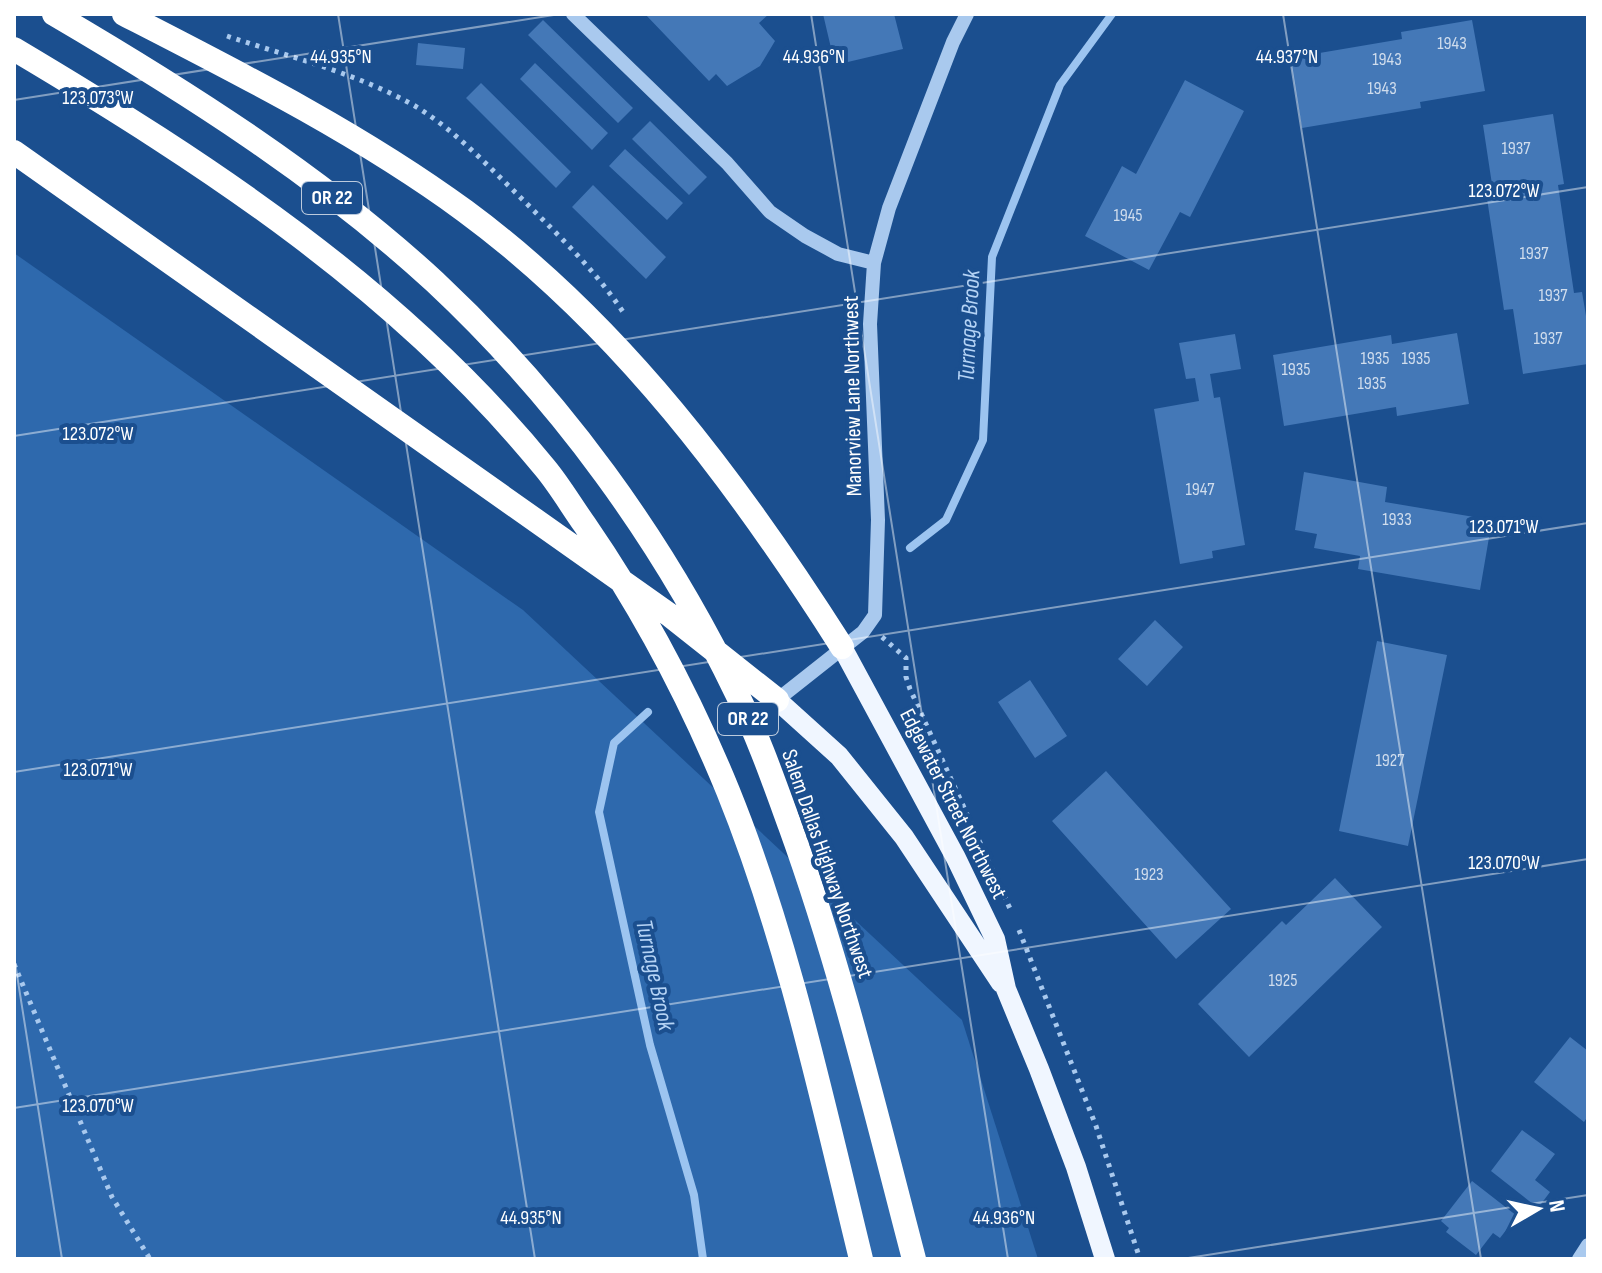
<svg xmlns="http://www.w3.org/2000/svg" width="1602" height="1273" viewBox="0 0 1602 1273" font-family="'Sofia Sans Condensed',sans-serif">
<rect width="100%" height="100%" fill="#1b4f8f"/>
<path fill="#2e69ad" d="M14 253 523 610 962 1020 1038 1259H14Z"/>
<g fill="none" stroke-linecap="round" stroke-linejoin="round">
<path stroke="#9cc4f0" stroke-width="8" d="M910 548 946 520 983 440 992 257 1060 85 1112 14
M648 712 614 743 599 812 650 1045 694 1195 703 1259"/>
</g>
<path fill="#4478b7" d="M645 14H769L759 23 775 41 760 66 727 86 716 74 709 81Z
M823 14H894L903 49 835 65Z
M543 20 633 108 618 123 528 35Z
M1472 20 1485 91 1420 102 1421 108 1302 128 1290 58 1402 39 1401 32Z
M418 43 465 48 463 69 416 65Z
M535 63 608 133 592 150 520 79Z
M1185 80 1244 111 1190 217 1180 212 1149 270 1085 236 1122 166 1136 174Z
M481 83 571 172 556 188 466 98Z
M1553 114 1564 184 1558 185 1574 293 1582 292 1588 328V364L1523 374 1513 309 1504 310 1486 192 1493 191 1483 125Z
M650 121 707 177 689 195 632 139Z
M625 149 683 203 667 220 609 166Z
M593 185 666 257 646 279 572 207Z
M1457 333 1469 404 1397 416 1396 407 1284 426 1273 355 1391 335 1392 344Z
M1235 334 1241 369 1210 374 1214 398 1220 397 1245 545 1212 551 1213 558 1180 564 1154 409 1199 401 1195 378 1186 379 1179 343Z
M1304 472 1387 487 1385 502 1492 520 1480 590 1358 569 1360 556 1314 548 1317 534 1295 530Z
M1155 620 1183 647 1147 686 1118 659Z
M1377 641 1447 655 1408 846 1339 831Z
M1030 680 1067 736 1035 758 998 702Z
M1106 771 1231 909 1176 959 1052 821Z
M1335 878 1382 927 1249 1057 1198 1004 1282 921 1286 925Z
M1570 1037 1588 1051V1116L1584 1122 1534 1082Z
M1522 1130 1555 1154 1535 1180 1550 1192 1538 1208 1491 1171Z
M1472 1181 1517 1216 1500 1238 1493 1233 1476 1255 1446 1232 1449 1228 1441 1221Z"/>
<g fill="none" stroke-linecap="round" stroke-linejoin="round">
<path stroke="#a9c9ee" stroke-width="5" stroke-dasharray="4 6" stroke-linecap="butt" d="M227 36C289 57 357 73 415 106 453 129 484 162 516 193 554 231 595 269 625 315
M882 637 906 658V677L910 689 1012 913
M1019 930 1096 1126 1140 1259
M14 964 112 1197 150 1259"/>
<path stroke="#a9c9ee" stroke-width="14" d="M573 14 727 163 770 212 805 236 838 254 874 263
M777 700 863 632 875 615 878 520 870 324 874 263 889 208 953 42 967 14
M1579 1259 1588 1245"/>
<path stroke="#f0f6ff" stroke-width="20" d="M842 647 956 858 995 939 1006 989 1039 1069 1076 1167 1105 1259
M777 700 839 756 904 837 1001 983"/>
<path stroke="#fff" stroke-width="24" d="M54 14C187 92 321 177 435 282 560 399 663 540 737 694 758 736 774 782 790 826 841 967 876 1114 914 1259
M124 14C239 73 360 134 465 211 621 326 739 485 842 647
M14 49C209 165 400 290 545 468 560 486 572 507 585 525 642 608 690 698 728 791 788 939 823 1104 861 1259
M14 152 671 616 777 700"/>
</g>
<path fill="none" stroke="#fff" stroke-width="2" stroke-opacity="0.45" d="M338 14 535 1259M811 14 1008 1259M1283 14 1481 1259M14 100 560 14M14 436 1588 187M14 772 1588 523M14 956 62 1259M14 1108 1588 859M1182 1259 1588 1195"/>
<g text-anchor="middle" dominant-baseline="central" stroke-width="8" stroke-linejoin="round" paint-order="stroke">
<g font-size="18" fill="#d0dded">
<text x="1452" y="43">1943</text>
<text x="1387" y="59">1943</text>
<text x="1382" y="88">1943</text>
<text x="1516" y="148">1937</text>
<text x="1128" y="215">1945</text>
<text x="1534" y="253">1937</text>
<text x="1553" y="295">1937</text>
<text x="1548" y="338">1937</text>
<text x="1375" y="358">1935</text>
<text x="1416" y="358">1935</text>
<text x="1296" y="369">1935</text>
<text x="1372" y="383">1935</text>
<text x="1200" y="489">1947</text>
<text x="1397" y="519">1933</text>
<text x="1390" y="760">1927</text>
<text x="1149" y="874">1923</text>
<text x="1283" y="980">1925</text>
</g>
<g fill="#1b4f8f" stroke="#bbcadd" stroke-width="2">
<rect x="302" y="182" width="60" height="32" rx="6"/>
<rect x="718" y="703" width="60" height="32" rx="6"/>
</g>
<g font-size="20" font-weight="bold" fill="#fff">
<text x="332" y="198">OR 22</text>
<text x="748" y="719">OR 22</text>
</g>
<g font-size="22" fill="#fff" stroke="#1b4f8f">
<text transform="translate(853 396) rotate(-91)">Manorview Lane Northwest</text>
<text transform="translate(953 804) rotate(63)">Edgewater Street Northwest</text>
<text transform="translate(827 864) rotate(71)">Salem Dallas Highway Northwest</text>
</g>
<g font-size="24" font-style="italic" fill="#b5d3f5" stroke="#1b4f8f">
<text transform="translate(969 326) rotate(-87)">Turnage Brook</text>
<text transform="translate(655 975) rotate(78)">Turnage Brook</text>
</g>
</g>
<g font-size="20" text-anchor="middle" fill="#fff" stroke="#1b4f8f" stroke-width="8" stroke-linejoin="round" paint-order="stroke">
<text x="341" y="63">44.935°N</text>
<text x="814" y="63">44.936°N</text>
<text x="1287" y="63">44.937°N</text>
<text x="98" y="104">123.073°W</text>
<text x="1504" y="197">123.072°W</text>
<text x="98" y="440">123.072°W</text>
<text x="1504" y="533">123.071°W</text>
<text x="98" y="776">123.071°W</text>
<text x="1504" y="869">123.070°W</text>
<text x="98" y="1112">123.070°W</text>
<text x="531" y="1224">44.935°N</text>
<text x="1004" y="1224">44.936°N</text>
</g>
<rect width="1602" height="1273" fill="none" stroke="#ffffff" stroke-width="32"/>
<g transform="translate(1538 1209) rotate(81)" stroke="#1b4f8f" stroke-width="6" paint-order="stroke">
<path d="M0-6L14 30L0 20L-14 30Z" fill="#ffffff"/>
<text y="-12" font-size="22" font-weight="bold" text-anchor="middle" fill="#ffffff">N</text>
</g>
</svg>
